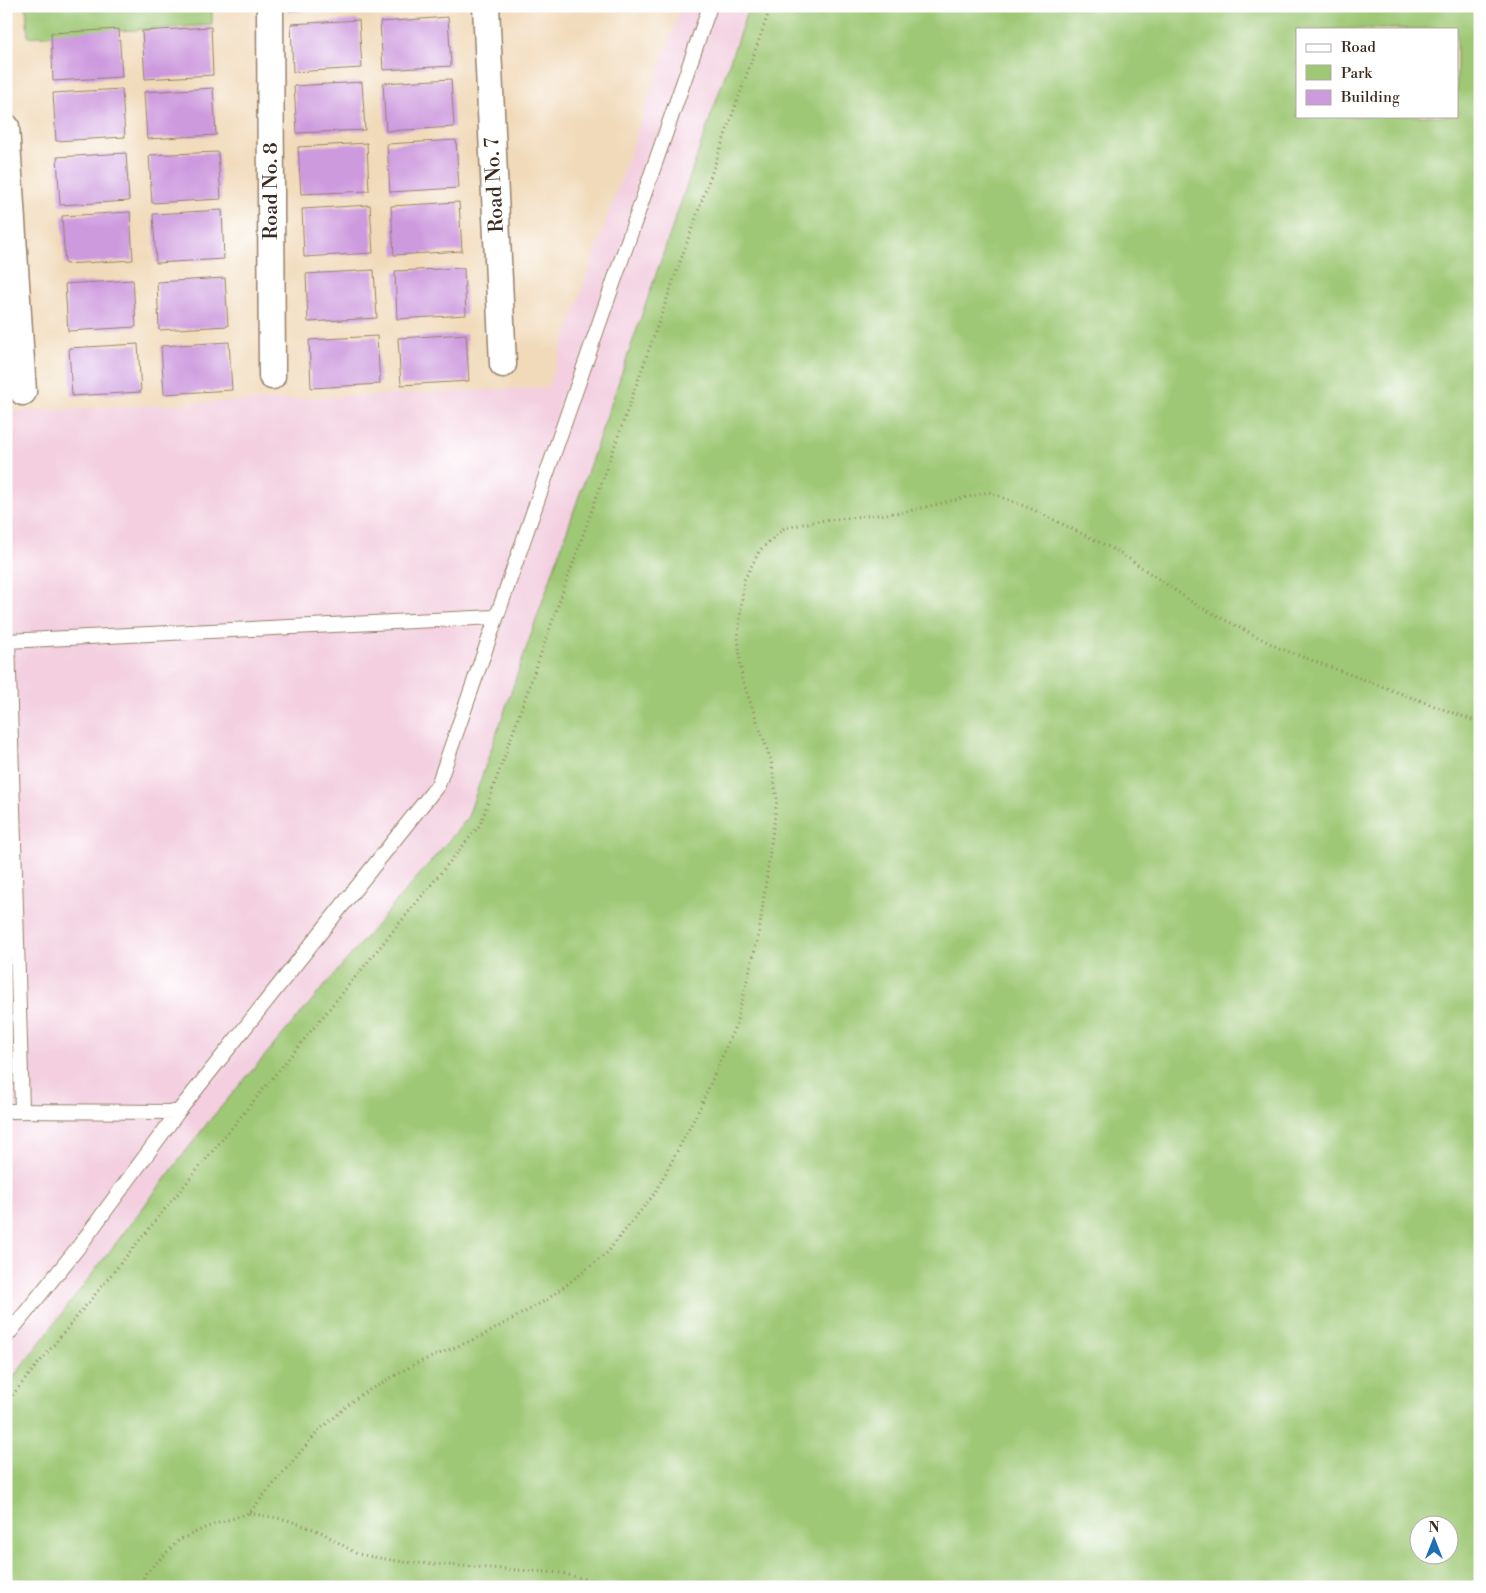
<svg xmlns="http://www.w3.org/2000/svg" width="1486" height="1593" viewBox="0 0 1486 1593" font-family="'Libre Bodoni',serif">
<rect width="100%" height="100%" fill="#fff"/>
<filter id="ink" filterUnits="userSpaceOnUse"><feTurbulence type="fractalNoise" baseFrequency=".02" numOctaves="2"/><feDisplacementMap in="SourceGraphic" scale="10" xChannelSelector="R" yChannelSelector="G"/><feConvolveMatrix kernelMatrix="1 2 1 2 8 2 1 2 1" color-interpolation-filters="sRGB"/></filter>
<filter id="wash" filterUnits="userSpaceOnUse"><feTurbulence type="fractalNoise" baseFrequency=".0096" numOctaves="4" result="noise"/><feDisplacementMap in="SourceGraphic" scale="20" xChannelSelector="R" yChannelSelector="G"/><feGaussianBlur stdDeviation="1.12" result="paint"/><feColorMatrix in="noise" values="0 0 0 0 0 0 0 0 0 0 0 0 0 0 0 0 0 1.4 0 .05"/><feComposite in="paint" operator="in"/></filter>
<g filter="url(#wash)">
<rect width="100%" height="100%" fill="#f1daba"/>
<path fill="#f3cfdf" d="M681 6H749L467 819 209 1121 6 1387V412L548 387Z"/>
<path fill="#9ec874" stroke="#6c7949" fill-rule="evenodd" d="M26 6H212V25L28 37Z
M749 6H1480V1587H6V1387L209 1121 467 819ZM1297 29H1457V116H1297ZM1418 1526H1448V1556H1418Z"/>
<g id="blocks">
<path fill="#cd9ade" d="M289 6H348V8L289 11Z
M448 17 451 66 383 70 380 22Z
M359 20 362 68 293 72 291 24Z
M211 27 213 75 145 79 142 31Z
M119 29 122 77 53 81 51 33Z
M451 79 454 127 386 131 383 83Z
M362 82 365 130 297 133 294 86Z
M213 88 216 135 147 139 144 92Z
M122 89 125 137 56 141 53 93Z
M456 140 459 188 390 192 387 144Z
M367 143 369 191 301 194 298 147Z
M218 152 221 199 152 203 149 155Z
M126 153 129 201 60 205 57 157Z
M459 202 462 251 394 255 391 206Z
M370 205 373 253 304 257 302 209Z
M222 210 224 259 156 263 153 214Z
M130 212 133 260 65 264 62 216Z
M464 268 466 315 397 319 395 271Z
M374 270 377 318 308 322 306 274Z
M225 278 228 326 159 330 157 282Z
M133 280 136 327 68 331 65 284Z
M466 334 469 381 401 385 398 338Z
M377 336 380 384 311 388 309 340Z
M229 342 232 390 164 394 161 346Z
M138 344 141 392 72 396 69 348Z"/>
</g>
</g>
<g filter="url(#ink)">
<use href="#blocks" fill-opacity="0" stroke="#96826c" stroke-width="1"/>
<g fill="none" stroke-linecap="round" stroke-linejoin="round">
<g stroke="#96826c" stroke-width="16">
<path id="lane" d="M6 641 495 617
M8 641 22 1109
M6 1111 178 1112
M6 1337 80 1245 178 1112 438 785 710 6"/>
</g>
<g stroke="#96826c" stroke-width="29">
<path id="street" d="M270 6 272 376
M486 6 503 364
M6 127 23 392"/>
</g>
<path stroke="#96826c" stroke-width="3" stroke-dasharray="1 4" stroke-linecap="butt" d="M6 1403 480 825 771 6
M249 1513 288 1520 321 1532 357 1554 403 1562 561 1573 615 1587
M139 1587 146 1573 179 1540 207 1527 249 1513 319 1430 359 1396 415 1364 482 1336 548 1299 606 1254 655 1193 700 1108 736 1024 759 933 777 799 771 760 742 679 738 637 744 580 760 550 784 528 818 521 904 512 989 492 1034 510 1119 552 1198 606 1279 648 1480 723
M1475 1587 1480 1583"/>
<use href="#lane" stroke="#fff" stroke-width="14"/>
<use href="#street" stroke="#fff" stroke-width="26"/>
</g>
</g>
<g text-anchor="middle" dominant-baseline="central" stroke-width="4" stroke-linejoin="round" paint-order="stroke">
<g font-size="20" fill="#3b2a1e" stroke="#fff">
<text transform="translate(495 185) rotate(-93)">Road No. 7</text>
<text transform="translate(271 191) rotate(-90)">Road No. 8</text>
</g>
</g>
<rect width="1486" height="1593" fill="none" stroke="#fff" stroke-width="25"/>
<rect x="1296" y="28" width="162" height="90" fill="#ffffff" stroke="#b1aaa5"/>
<rect x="1306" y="44" width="25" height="8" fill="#ffffff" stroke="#b1aaa5"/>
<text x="1341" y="52" font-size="15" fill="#3b2a1e">Road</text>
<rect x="1306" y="65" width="25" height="15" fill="#9ec874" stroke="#b1aaa5"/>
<text x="1341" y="78" font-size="15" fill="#3b2a1e">Park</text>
<rect x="1306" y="90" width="25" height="15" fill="#cd9ade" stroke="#b1aaa5"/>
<text x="1341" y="102" font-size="15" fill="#3b2a1e">Building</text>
<g transform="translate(1434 1540)"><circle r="24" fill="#ffffff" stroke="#b1aaa5"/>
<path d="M0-4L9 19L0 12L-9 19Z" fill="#1f6fb2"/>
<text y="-8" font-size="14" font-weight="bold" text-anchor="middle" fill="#3b2a1e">N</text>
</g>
</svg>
